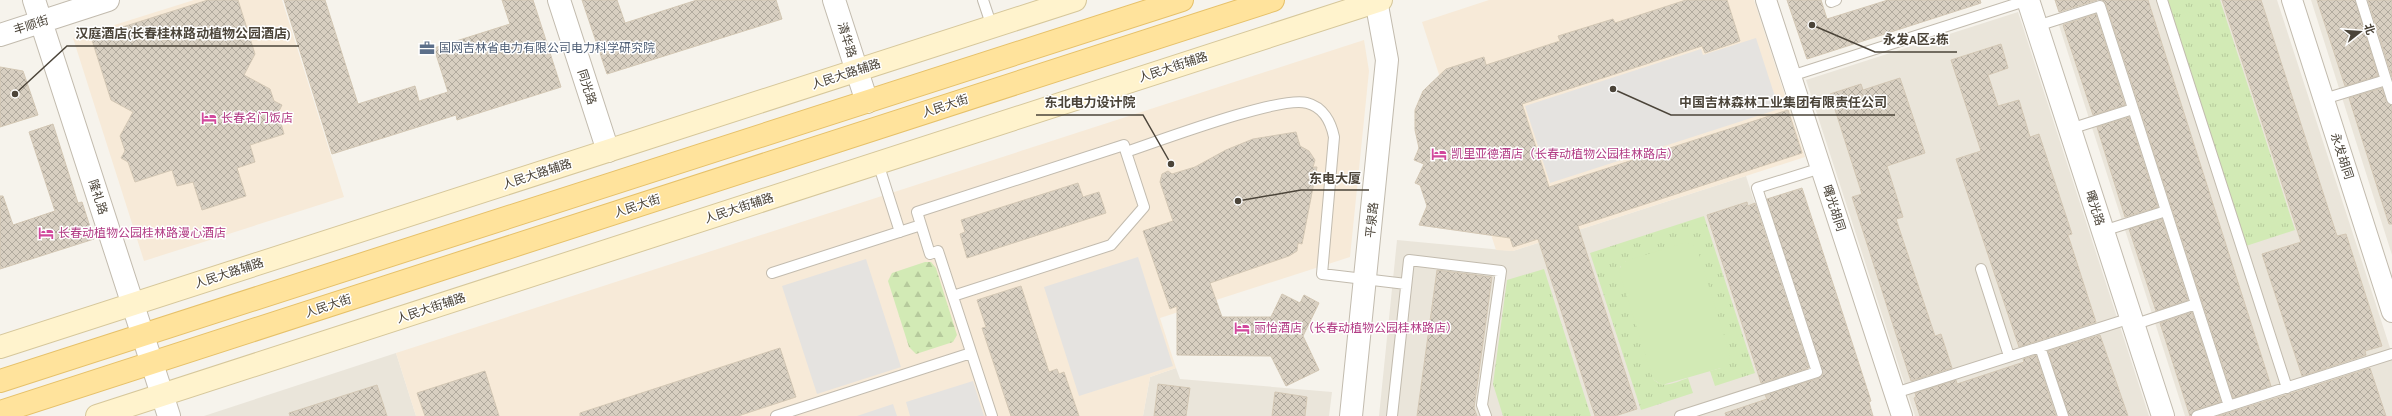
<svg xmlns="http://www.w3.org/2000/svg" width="2392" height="416" viewBox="0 0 2392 416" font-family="'Alegreya Sans','Noto Sans SC',sans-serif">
<defs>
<pattern id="grass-tufts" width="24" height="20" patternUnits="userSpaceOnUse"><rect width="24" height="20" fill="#d2eab5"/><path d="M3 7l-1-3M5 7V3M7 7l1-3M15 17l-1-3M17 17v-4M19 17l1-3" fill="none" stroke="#b6ca9c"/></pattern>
<pattern id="forest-firs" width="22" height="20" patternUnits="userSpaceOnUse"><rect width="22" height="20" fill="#d2eab5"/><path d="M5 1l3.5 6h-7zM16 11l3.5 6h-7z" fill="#b6ca9c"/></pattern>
<pattern id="building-cross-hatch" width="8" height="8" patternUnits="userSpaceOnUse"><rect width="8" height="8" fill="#d8cfc1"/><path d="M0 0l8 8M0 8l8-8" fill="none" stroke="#b1aa9e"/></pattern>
</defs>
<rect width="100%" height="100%" fill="#f6f3ec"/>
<path fill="#eae5da" d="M2107 0H2277L2392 354V416H2185L2056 16Z
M2311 0H2392V255Z
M2018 12 2149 416H1915L1806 80Z
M1746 176 1823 416H1379L1397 240 1513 251Z
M396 353 416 416H204Z
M1176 368 1180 379 1332 392 1329 416H1143L1150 377Z"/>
<path fill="#f7ead8" d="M194 0H282L344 197 144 261 73 38Z
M1489 0H1754L1805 157 1513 251 1496 250 1422 22Z
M1364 40 1369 71 1350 257 1160 318 1176 368 1150 377 1143 416H416L396 353Z"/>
<path fill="url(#grass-tufts)" d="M2167 0H2220L2295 230 2246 246Z
M1704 216 1755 373 1715 386 1710 371 1721 368 1626 261 1620 267 1654 380C1664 389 1676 382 1688 378L1693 393 1641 410 1590 253Z
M1544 269 1591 416H1503L1493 384 1507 280Z"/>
<path fill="url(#forest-firs)" d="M925 262H931L936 268 957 335 953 342 916 354 909 347 888 281 892 273Z"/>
<path fill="#d2eab5" d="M1687 242 1695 247 1698 251 1730 355 1729 361 1721 368 1662 385 1654 380 1652 376 1619 271 1622 263 1626 261Z"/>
<path fill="#e5e3e0" d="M1756 38 1779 109 1550 183 1525 106 1701 49 1703 55Z
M1138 257 1173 366 1079 396 1044 287Z
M866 259 901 367 817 394 782 286Z
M973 381 984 416H910L906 402Z
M893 404 897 416H857Z"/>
<path fill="url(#building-cross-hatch)" stroke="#d3c7b4" d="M208 0H238L255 54 244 75 270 89 274 101 282 105 278 113 284 134 250 145 255 162 237 168 246 196 202 210 193 182 177 186 172 170 135 182 128 162 121 158 125 151 120 136 133 112 111 100 91 37Z
M284 0H325L358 104 415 86 419 101 448 92 434 48 510 24 502 0H533L561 87 457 120 456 115 332 154Z
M582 0H617L625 23 697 0H776L782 19 607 74Z
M1686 0H1727L1740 41 1705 53 1702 46 1522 104 1549 187 1788 110 1802 153 1578 226 1637 409 1615 416H1595L1538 239 1513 247 1510 238 1419 225 1427 206 1420 185 1415 183 1424 164 1414 160 1419 148 1415 130V110L1423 91 1446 69 1484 57 1486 65 1560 41 1558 36 1613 19 1615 23Z
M1787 0H1821L1827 19 1888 0H1980L1981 3 1807 59Z
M2055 0H2097L2059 12Z
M2102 0H2148L2271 386 2233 398 2106 4Z
M2222 0H2261L2337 236 2346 234 2382 346 2365 351 2366 355 2302 376 2262 254 2301 242Z
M2317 0H2355L2378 76 2345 86Z
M2368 0H2392V77Z
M2096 14 2125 105 2093 115 2063 25Z
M2001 44 2008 68 1988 75 1998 106 2019 100 2030 137 2039 134 2072 234 2068 235 2096 322 2019 347 1956 159 1981 151 1951 60Z
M0 67 23 71 38 115 0 127Z
M1900 78 1925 153 1887 166 1903 217 1896 219 1935 336 1941 334 1952 368 1911 381 1852 197 1862 194 1830 94 1861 84 1863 90Z
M2382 88 2386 101 2392 105V224H2389L2349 98Z
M2129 117 2158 207 2125 217 2097 127Z
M53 124 78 203 82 202 94 239 0 269V196H3L13 225 55 211 29 132Z
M1296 132 1300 146 1309 151 1315 160 1313 167H1317L1302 244 1298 243 1297 251 1289 256 1210 283 1222 317H1271L1282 294 1300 303 1304 295 1319 303 1303 336 1319 370 1286 386 1271 356 1177 355V306L1170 309 1143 231 1173 221 1160 182 1162 174 1168 171 1172 174 1195 167 1226 150 1253 139Z
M1078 183 1083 197 1099 192 1106 213 967 258 960 234 965 232 961 220Z
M1802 188 1871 401 1869 402 1873 416H1726L1725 413 1767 399 1765 395 1819 378 1823 374 1767 199Z
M1747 202 1748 206 1755 203 1809 368 1761 383 1707 215Z
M2162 219 2188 300 2156 311 2129 229Z
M1437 270 1492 277 1474 408 1477 416H1417Z
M1021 286 1049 372 1057 369 1059 374 1064 372 1079 416H1011L982 328 986 327 977 300Z
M2192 312 2221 402 2195 410 2190 416 2160 323Z
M2100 335 2128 416H2069L2048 351Z
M780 348 796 397 738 416H580V413Z
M2036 355 2056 416H1920L1914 398 1916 397 1915 393 1956 380 1957 384 2024 362 2023 359Z
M2370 368 2386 416H2218L2289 394Z
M485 371 499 416H425L417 393Z
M1158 384 1190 388 1186 416H1154Z
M377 385 387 416H290L289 413Z
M1275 392 1307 397 1305 416H1272Z"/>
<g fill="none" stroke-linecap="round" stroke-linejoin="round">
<g stroke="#c2bbae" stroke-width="12">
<path id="service" d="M983 0 992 27
M2162 0 2287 388
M2361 0 2392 99
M1831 2 1836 0
M2037 26 2100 6 2229 406
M1791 76 2028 0
M2324 99 2386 80
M2070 129 2133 109
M878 163 900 232
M921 225 930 254 938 251 992 416
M2103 231 2166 211
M1981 269 2009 356
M772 273 921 225 917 212 1124 145 1126 152C1159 141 1281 95 1307 103 1323 107 1331 122 1334 137L1322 274 1406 284
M953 296 1111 245 1144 207 1126 152
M2133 325 2196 304
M2040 347 2063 416
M1895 393 2131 318
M776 416 971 353
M1392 416 1409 260 1501 271 1482 405 1486 416
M1680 416 1817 372 1757 188 1821 168
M2197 416 2392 354"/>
</g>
<g stroke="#c2bbae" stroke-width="22">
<path id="minor" d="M1766 0 1902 416
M2292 0 2392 312"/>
</g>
<g stroke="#c2bbae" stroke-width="24">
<path id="tertiary" d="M34 0 169 416
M559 0 608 151
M834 0 867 102
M2028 0 2163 416
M0 35 108 0
M1351 416 1387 60 1376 0"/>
</g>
<g stroke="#d6c79b" stroke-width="24">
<path id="secondary" d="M0 347 1075 0
M97 416 1381 0"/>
</g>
<g stroke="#e6c16a" stroke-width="24">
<path id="primary" d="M0 381 1182 0
M0 412 1273 0"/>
</g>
<use href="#service" stroke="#fff" stroke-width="10"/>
<use href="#minor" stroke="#fff" stroke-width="20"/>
<use href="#tertiary" stroke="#fff" stroke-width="22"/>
<use href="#secondary" stroke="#fff3cd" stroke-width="22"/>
<use href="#primary" stroke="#ffe39c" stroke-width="22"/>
</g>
<defs>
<g id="office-bare" transform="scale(1.2)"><path d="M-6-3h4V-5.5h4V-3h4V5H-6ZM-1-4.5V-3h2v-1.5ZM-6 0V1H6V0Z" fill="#5c6f8a" stroke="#fff" stroke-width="2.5" paint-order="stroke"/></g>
<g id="hotel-bare" transform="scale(1.2)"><path d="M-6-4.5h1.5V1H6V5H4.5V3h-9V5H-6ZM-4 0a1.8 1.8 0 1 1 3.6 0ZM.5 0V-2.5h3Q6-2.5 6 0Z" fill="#d1479c" stroke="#fff" stroke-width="2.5" paint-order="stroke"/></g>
</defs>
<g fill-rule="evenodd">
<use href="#office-bare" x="427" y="48"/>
<use href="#hotel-bare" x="209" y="118"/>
<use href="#hotel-bare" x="1439" y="154"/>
<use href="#hotel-bare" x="46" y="233"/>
<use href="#hotel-bare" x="1242" y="328"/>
</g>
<g text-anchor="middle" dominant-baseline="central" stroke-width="3" stroke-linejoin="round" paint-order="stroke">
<g font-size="12" fill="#4b4439" stroke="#fff">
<text transform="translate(31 25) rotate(-18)">丰顺街</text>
<text transform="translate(847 40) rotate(72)">清华路</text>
<text transform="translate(1173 67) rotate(-18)">人民大街辅路</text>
<text transform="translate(846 74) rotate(-18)">人民大路辅路</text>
<text transform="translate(587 87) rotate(72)">同光路</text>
<text transform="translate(945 106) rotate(-18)">人民大街</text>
<text transform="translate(2342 156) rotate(72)">永发胡同</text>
<text transform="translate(537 174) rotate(-18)">人民大路辅路</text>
<text transform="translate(98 197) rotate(72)">隆礼路</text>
<text transform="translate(637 206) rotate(-18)">人民大街</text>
<text transform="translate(739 208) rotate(-18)">人民大街辅路</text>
<text transform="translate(1834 208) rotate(72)">曙光胡同</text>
<text transform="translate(2095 208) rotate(72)">曙光路</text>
<text transform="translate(1372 220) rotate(-84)">平泉路</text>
<text transform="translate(229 273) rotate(-18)">人民大路辅路</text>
<text transform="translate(328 306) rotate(-18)">人民大街</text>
<text transform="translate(431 308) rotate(-18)">人民大街辅路</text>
</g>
<g font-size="12" fill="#4e5e75" stroke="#fff" text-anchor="start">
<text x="439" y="48">国网吉林省电力有限公司电力科学研究院</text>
</g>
<g font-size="12" fill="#b23c85" stroke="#fff" text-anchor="start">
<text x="221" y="118">长春名门饭店</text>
<text x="1451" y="154">凯里亚德酒店（长春动植物公园桂林路店）</text>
<text x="58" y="233">长春动植物公园桂林路漫心酒店</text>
<text x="1254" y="328">丽怡酒店（长春动植物公园桂林路店）</text>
</g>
</g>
<path fill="none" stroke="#4b4439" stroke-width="1.5" d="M15 94L67 46H299M1812 25L1875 52H1957M1613 89L1671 115H1895M1171 164L1143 115H1036M1238 201L1301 190H1369"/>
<g fill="#4b4439" stroke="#fff" stroke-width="1.5">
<circle cx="15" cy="94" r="4"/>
<circle cx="1812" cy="25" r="4"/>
<circle cx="1613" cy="89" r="4"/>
<circle cx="1171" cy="164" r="4"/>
<circle cx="1238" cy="201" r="4"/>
</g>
<g font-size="13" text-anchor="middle" font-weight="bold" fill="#4b4439" stroke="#fff" stroke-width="3" stroke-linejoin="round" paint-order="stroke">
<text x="183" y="38">汉庭酒店(长春桂林路动植物公园酒店)</text>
<text x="1916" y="44">永发A区2栋</text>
<text x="1783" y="107">中国吉林森林工业集团有限责任公司</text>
<text x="1090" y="107">东北电力设计院</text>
<text x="1335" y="183">东电大厦</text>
</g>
<g transform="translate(2360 32) rotate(73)" stroke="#ffffff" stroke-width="3" paint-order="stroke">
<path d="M0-3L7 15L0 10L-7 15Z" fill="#4b4439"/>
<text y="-6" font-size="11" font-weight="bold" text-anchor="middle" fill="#4b4439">北</text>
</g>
</svg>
